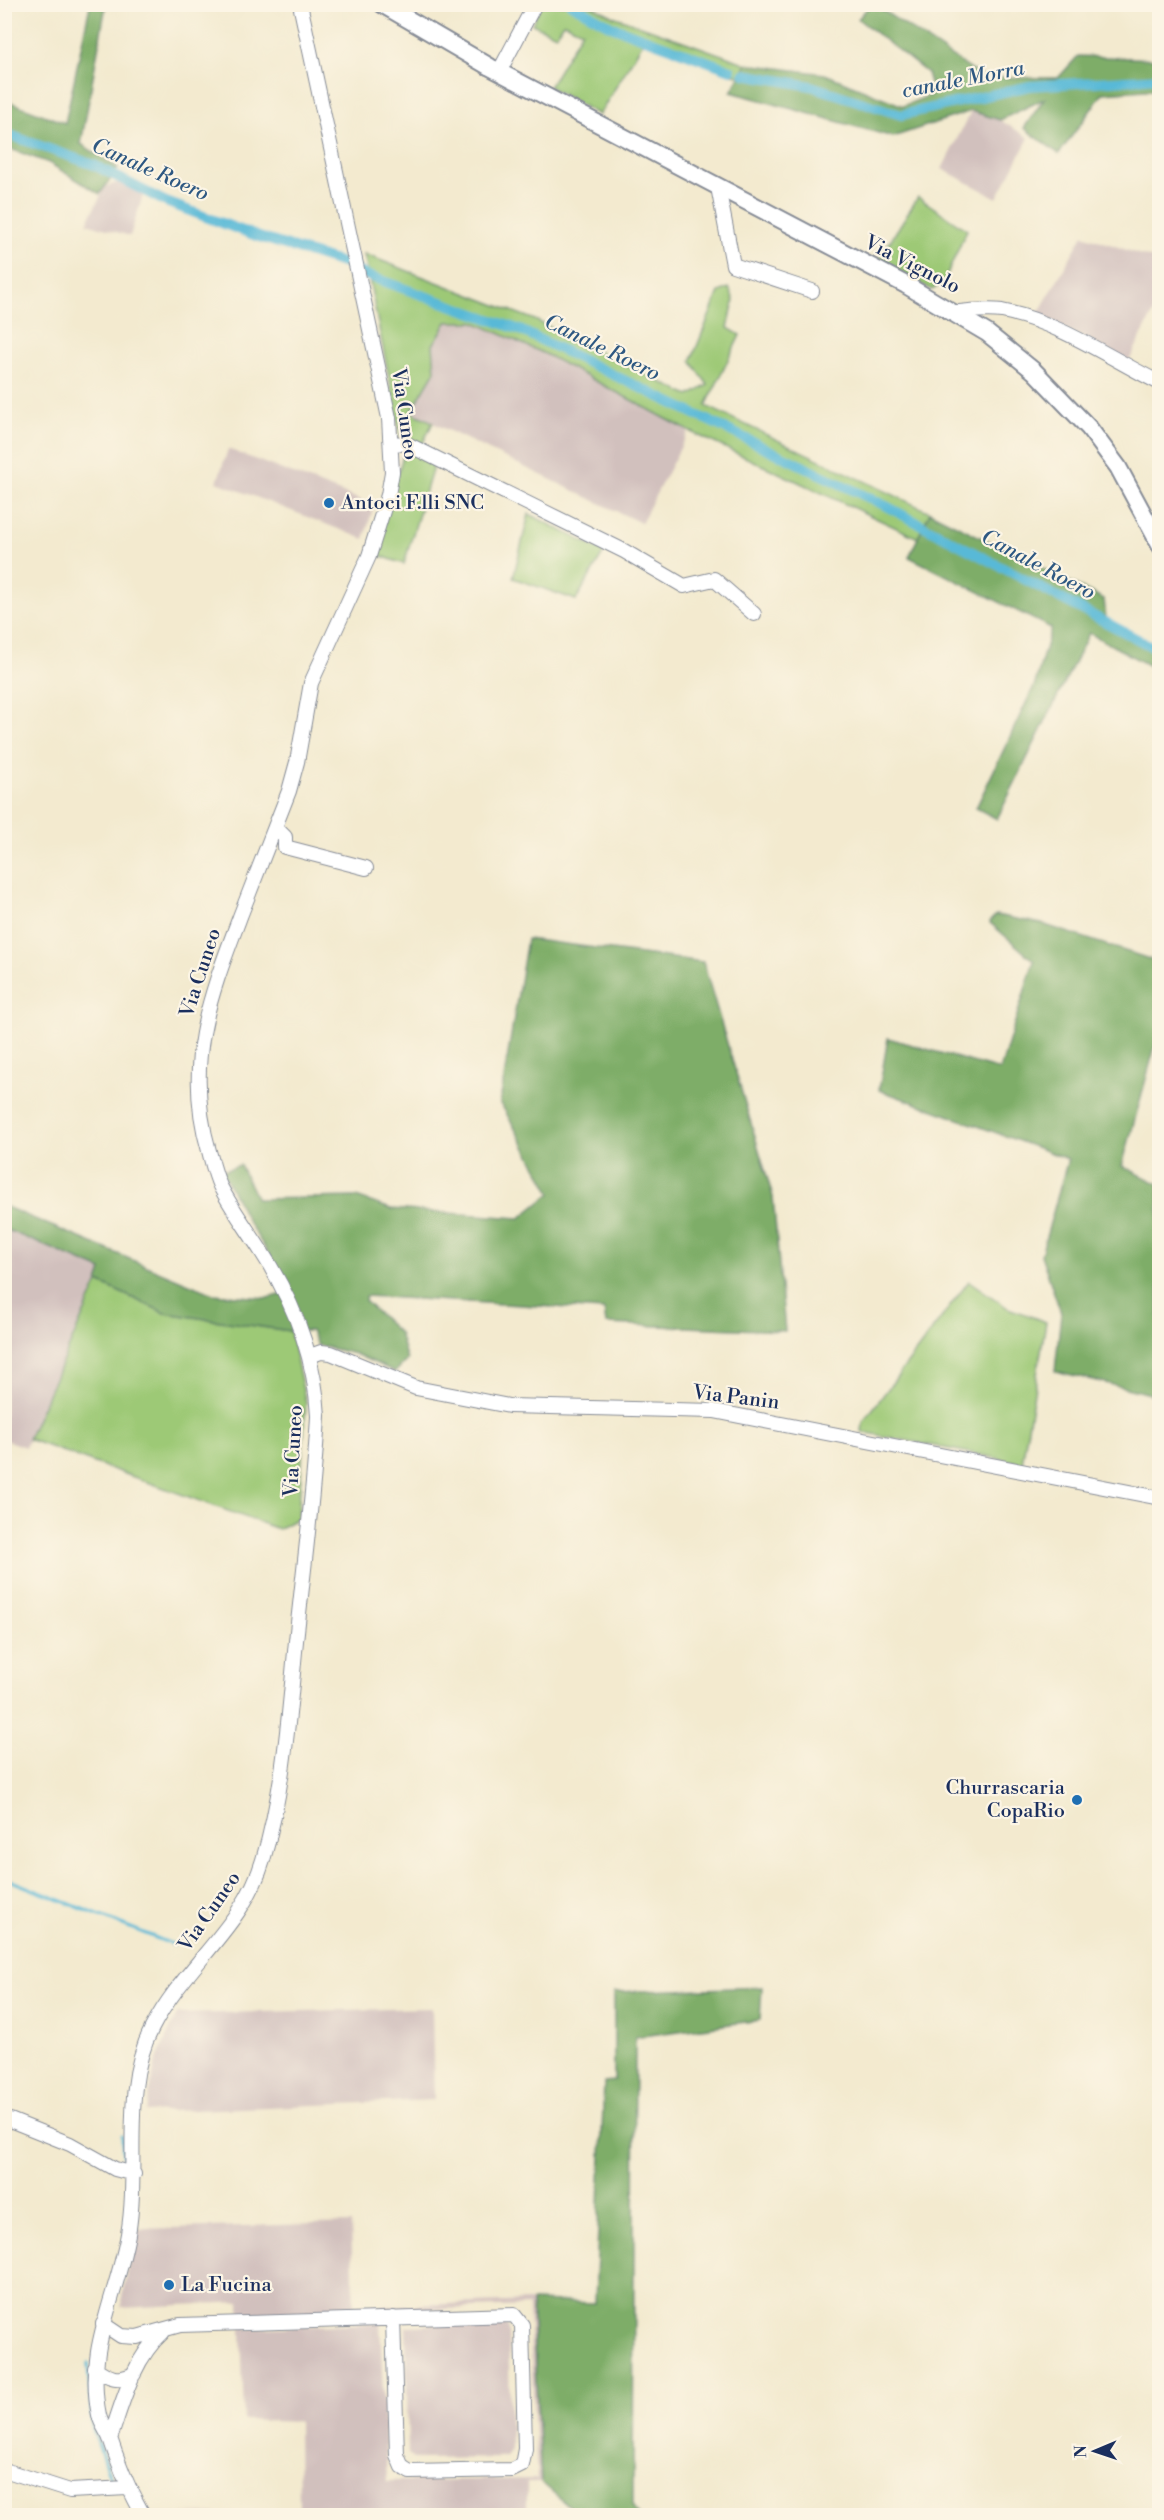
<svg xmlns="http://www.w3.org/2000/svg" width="1164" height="2520" viewBox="0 0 1164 2520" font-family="'Libre Bodoni',serif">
<rect width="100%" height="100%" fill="#fcf5e5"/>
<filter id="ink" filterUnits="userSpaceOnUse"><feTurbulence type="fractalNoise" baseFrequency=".0167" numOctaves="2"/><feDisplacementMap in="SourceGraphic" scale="12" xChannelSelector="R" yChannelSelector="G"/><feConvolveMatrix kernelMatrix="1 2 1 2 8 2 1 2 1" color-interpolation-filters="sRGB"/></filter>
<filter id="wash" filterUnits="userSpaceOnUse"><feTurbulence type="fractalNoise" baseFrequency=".008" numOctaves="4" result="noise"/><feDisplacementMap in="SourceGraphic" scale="24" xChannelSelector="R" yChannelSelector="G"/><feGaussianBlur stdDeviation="1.35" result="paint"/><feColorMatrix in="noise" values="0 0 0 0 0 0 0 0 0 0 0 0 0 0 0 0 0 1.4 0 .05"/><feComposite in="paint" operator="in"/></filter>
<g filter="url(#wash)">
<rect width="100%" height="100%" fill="#f3eacf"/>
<path fill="#d1c0bd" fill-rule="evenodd" d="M971 111 1000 120 1029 138 997 198 942 169Z
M122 181 143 195 130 236 87 223 105 187Z
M1083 235 1159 261V301L1129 361 1038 314Z
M447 322H474L545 354 689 431 641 523 410 412 435 371 433 345Z
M228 449 374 505 364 539 217 482Z
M4 1229 103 1271 84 1319 25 1447 5 1440Z
M432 2008 434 2100 146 2112 156 2061 177 2014Z
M351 2223 354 2307 532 2301 541 2482H527V2515H159L299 2512 298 2422 244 2420 240 2302 121 2308 135 2229ZM529 2306 537 2479 387 2481 380 2323 246 2329 247 2316Z
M502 2322 508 2327 511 2449 506 2458 413 2459 408 2454 406 2326Z"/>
<path fill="#9dc976" stroke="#5c7c6a" stroke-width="1.5" d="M541 5H590L613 16 747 64 740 75 731 74 643 42 599 115 549 87 582 31 564 23 556 35 532 24Z
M918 197 967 230 943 283 932 290 878 260Z
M364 254 535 320 689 396 708 385 691 361 719 292 729 288 734 300 728 328 740 335 706 406 930 512 918 538 689 431 545 354 474 322H447L433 345 435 371 411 412 433 422 423 443 433 467 404 564 375 554 404 452Z
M529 514 604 552 576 600 513 578Z
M969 1281 1008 1308 1046 1322 1022 1463 862 1432 863 1422Z
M98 1282 165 1313 290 1331 306 1403 298 1518 278 1529 28 1439Z"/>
<path fill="#7ead67" stroke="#4c6e62" stroke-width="1.5" d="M90 5H106L81 144 118 168 100 194 49 163 5 147V100L65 123Z
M870 5H875L982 77 1058 78 1078 56 1159 59V89L1103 93 1059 154 1024 128 1044 99 1000 120 971 111 893 137 731 92 747 64 825 74 903 106 933 94 927 73 858 19Z
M930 512 1104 599 1106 619 1159 646V671L1089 633 997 819 976 808 1035 684 1051 628 909 557Z
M996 915 1042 924 1159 962V1032L1122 1166 1159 1184V1396L1055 1371 1061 1313 1041 1255 1068 1159 879 1090 888 1038 1000 1070 1034 961 989 922Z
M527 939 703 962 773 1197 785 1331 606 1324 604 1310 366 1296 365 1301 399 1333 407 1360 395 1372 355 1354 317 1345 311 1331H290L165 1313 98 1282 102 1270 5 1229 4 1206 213 1294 267 1298 293 1292 248 1222 222 1171 240 1165 257 1199 356 1197 391 1209 520 1218 551 1193 500 1102Z
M762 1987 760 2020 635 2037 633 2505 639 2515H579L541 2482 532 2301 595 2303 604 2082 614 2081V1992Z"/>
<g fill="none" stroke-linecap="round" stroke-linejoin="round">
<path stroke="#59b9d7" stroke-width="3" d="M4 1878 174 1945
M122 2136 124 2166
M88 2363 92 2427 112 2483
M130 2514 131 2516"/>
<path stroke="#59b9d7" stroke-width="10" d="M571 4 611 26 731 70
M744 74 811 86 901 115 1030 86 1160 78
M4 133 94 165 166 202 259 237 349 265 363 274 520 330 886 506 1160 651"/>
</g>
</g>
<g filter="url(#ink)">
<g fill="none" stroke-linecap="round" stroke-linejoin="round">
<g stroke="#878c96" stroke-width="16">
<path id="minor" d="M499 72 535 4
M718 187 733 265 812 291
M956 312C971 311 987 309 1002 311 1059 322 1109 358 1160 383
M391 443 407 444 624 551 684 586 714 579 754 614
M275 827 285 837V847L366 868
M310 1356 321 1352 331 1353 416 1388 509 1406 714 1411 1160 1498
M10 2120 70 2144 115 2169 134 2174
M103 2324 121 2336 137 2337 180 2325 514 2315 522 2325 525 2449 522 2465 512 2470 410 2472 402 2467 397 2455 393 2318
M95 2368C109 2378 118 2382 134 2374
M110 2439C123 2401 133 2359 163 2332
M4 2470 70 2491 127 2488
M144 2516C129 2491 120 2468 111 2441 108 2432 101 2425 99 2415 85 2349 117 2297 128 2234 140 2167 120 2090 152 2028 183 1967 244 1926 263 1860 284 1789 289 1714 296 1641 304 1566 314 1491 318 1416 315 1355 294 1302 261 1251 247 1229 232 1209 220 1186 215 1175 212 1162 209 1151 183 1062 210 996 241 914 257 873 273 832 289 791L297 762 311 683 369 556 388 495 392 472 389 418 300 4"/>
</g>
<g stroke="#878c96" stroke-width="20">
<path id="major" d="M382 4 490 67 906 285 987 333 1034 371 1089 428 1118 467 1160 545"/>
</g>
<use href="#minor" stroke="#fff" stroke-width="14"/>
<use href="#major" stroke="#fff" stroke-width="16"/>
</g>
</g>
<g fill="#1f6fb2" stroke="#fcf5e5" stroke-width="2">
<circle cx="329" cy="503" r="6"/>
<circle cx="1077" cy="1800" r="6"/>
<circle cx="169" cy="2285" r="6"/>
</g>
<g text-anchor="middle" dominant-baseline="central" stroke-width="4.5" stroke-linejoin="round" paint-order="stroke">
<g font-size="20" fill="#1b2f5e" stroke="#fcf5e5">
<text transform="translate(912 265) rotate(27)">Via Vignolo</text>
<text transform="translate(404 414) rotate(82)">Via Cuneo</text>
<text transform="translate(201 973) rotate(-72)">Via Cuneo</text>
<text transform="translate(736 1398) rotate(7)">Via Panin</text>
<text transform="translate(294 1451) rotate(-87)">Via Cuneo</text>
<text transform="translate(210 1912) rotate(-55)">Via Cuneo</text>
</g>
<g font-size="20" fill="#1b2f5e" stroke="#fcf5e5" text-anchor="start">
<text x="341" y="503">Antoci F.lli SNC</text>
<text x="1065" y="1788" text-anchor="end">Churrascaria<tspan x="1065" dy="23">CopaRio</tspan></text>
<text x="181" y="2285">La Fucina</text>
</g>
<g font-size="21" font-style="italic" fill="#2e5882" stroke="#fcf5e5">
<text transform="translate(963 80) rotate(-11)">canale Morra</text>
<text transform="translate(150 170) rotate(24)">Canale Roero</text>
<text transform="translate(602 348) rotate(26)">Canale Roero</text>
<text transform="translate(1038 565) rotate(28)">Canale Roero</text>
</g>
</g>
<rect width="1164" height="2520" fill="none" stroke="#fcf5e5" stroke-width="24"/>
<g transform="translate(1095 2451) rotate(268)" stroke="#fcf5e5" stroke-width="4.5" paint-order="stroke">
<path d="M0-4.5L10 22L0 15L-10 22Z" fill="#1b2f5e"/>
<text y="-9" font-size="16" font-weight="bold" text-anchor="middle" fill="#1b2f5e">N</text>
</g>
</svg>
